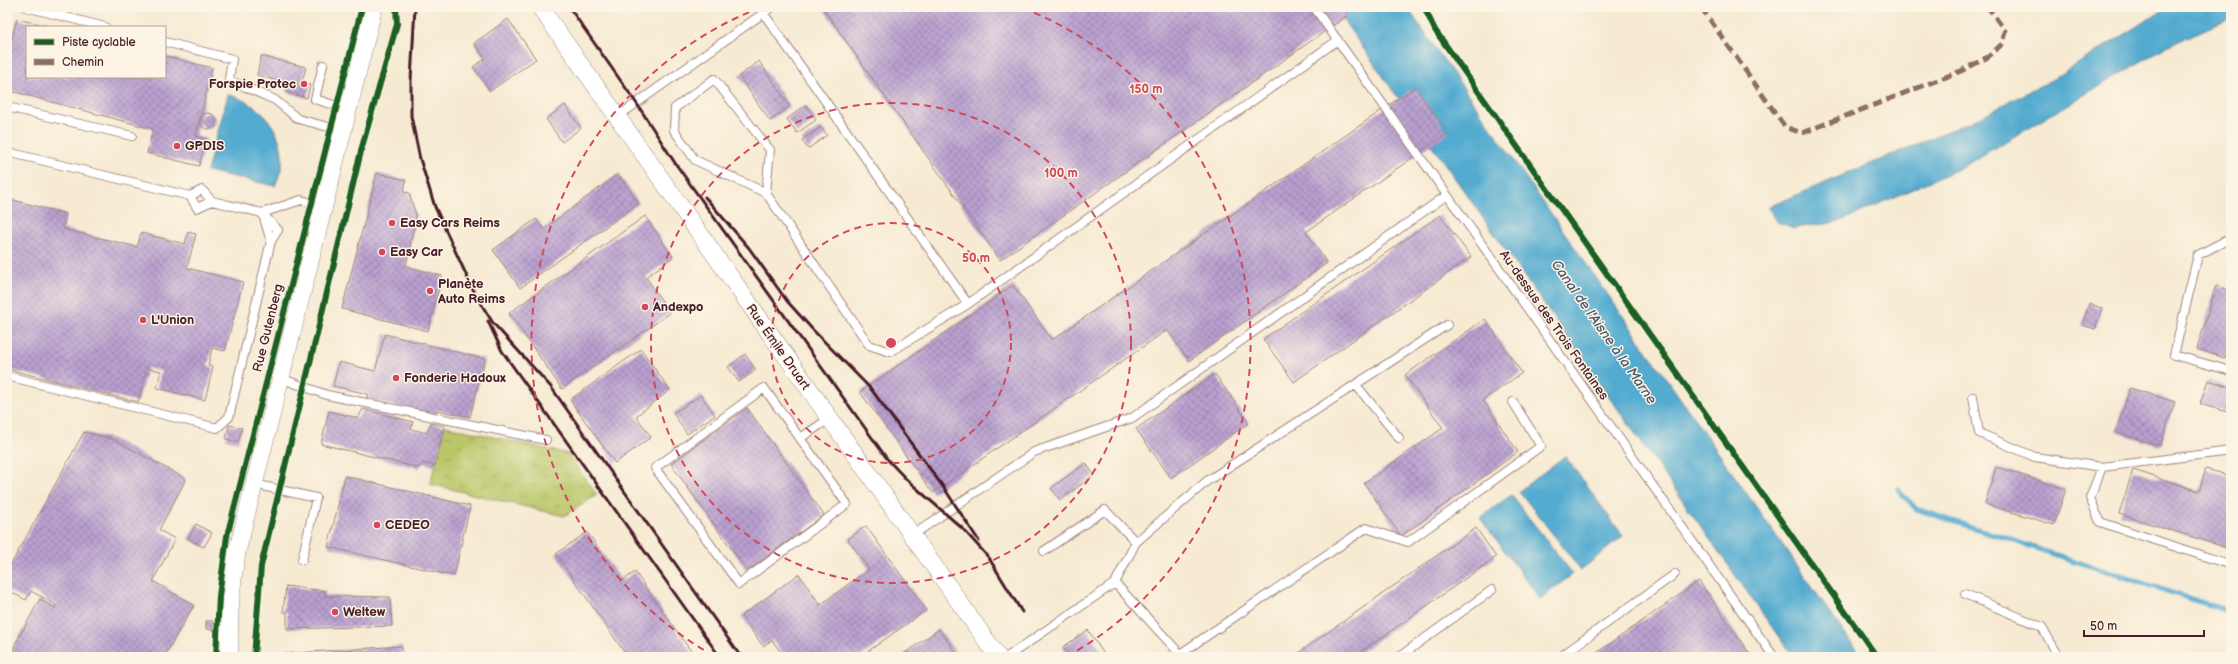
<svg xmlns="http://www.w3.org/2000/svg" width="2238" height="664" viewBox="0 0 2238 664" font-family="'Balsamiq Sans',sans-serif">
<defs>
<pattern id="grass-tufts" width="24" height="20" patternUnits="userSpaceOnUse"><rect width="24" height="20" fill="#bac769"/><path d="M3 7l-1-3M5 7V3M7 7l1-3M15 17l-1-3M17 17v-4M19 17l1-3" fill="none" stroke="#a1aa5b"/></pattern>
<pattern id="building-cross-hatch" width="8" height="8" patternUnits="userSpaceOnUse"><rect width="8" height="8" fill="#b9a0d0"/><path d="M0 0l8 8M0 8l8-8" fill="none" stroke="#9882a9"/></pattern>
</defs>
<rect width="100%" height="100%" fill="#fcf5e5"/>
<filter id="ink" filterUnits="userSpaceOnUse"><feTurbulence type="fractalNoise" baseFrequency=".025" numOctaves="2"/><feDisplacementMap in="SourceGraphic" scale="8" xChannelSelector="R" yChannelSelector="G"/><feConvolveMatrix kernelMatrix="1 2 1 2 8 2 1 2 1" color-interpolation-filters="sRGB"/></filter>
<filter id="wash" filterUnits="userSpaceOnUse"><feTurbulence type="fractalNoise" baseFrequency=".012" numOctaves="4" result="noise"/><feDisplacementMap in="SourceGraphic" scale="16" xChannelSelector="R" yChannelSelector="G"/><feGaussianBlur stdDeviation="0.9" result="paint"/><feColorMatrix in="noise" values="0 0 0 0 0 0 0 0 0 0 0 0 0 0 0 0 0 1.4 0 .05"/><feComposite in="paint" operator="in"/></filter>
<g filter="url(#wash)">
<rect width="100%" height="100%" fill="#f6ead2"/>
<path fill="url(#grass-tufts)" stroke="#82734a" d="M445 426 568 454 597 495 564 516 430 484Z"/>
<path fill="#53abd0" stroke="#4e657e" d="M1334 7H1410L1411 13 1861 657H1793Z
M2167 7H2231V18L2169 45 1964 166 1839 222 1794 228 1776 222 1768 207 1974 120 2057 77Z
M228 95C260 102 285 131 282 165 281 172 277 180 275 186L207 171Z
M1565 456 1623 536 1581 570 1519 491Z
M1511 495 1573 574 1540 599 1480 518Z"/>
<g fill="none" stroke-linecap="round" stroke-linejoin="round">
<path stroke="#53abd0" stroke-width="5" d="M1898 489 1916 509 2231 612"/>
</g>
<g id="blocks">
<path fill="url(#building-cross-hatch)" d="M822 7H1342L1348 15 1000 260Z
M17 19 48 26 27 27V77H165V56L212 68 196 136 206 139 199 166 147 153 153 129 7 90V58Z
M508 19 536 59 490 91 473 67 485 59 474 43Z
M261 56 306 67 302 82 310 85 307 98 286 92 288 84 257 75Z
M759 61 790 106 770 121 739 76Z
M1415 87 1448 133 1306 232 1327 263 1189 361 1167 330 933 493 860 392 1013 285 1052 340Z
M565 105 581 128 562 142 546 119Z
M806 105 816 120 797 133 787 119Z
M200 121a8 8 0 1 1 16 0a8 8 0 1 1-16 0Z
M821 127 827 135 808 149 802 140Z
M377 173 406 180 404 192 409 193 416 215 406 266 442 276 428 331 342 309Z
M618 174 639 203 520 288 493 250 536 219 544 229Z
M9 199 66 214 63 229 137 247 141 233 185 244 188 232 196 234 187 268 243 282 225 351 212 348 208 366 213 367 205 400 157 388 161 371 147 368 138 402 7 369V207Z
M1440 215 1471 257 1294 382 1263 339Z
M645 216 673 257 646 277 670 313 562 389 509 313Z
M2216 286 2231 291V338L2225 358 2197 349Z
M2089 304 2102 308 2095 329 2082 325Z
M1485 319 1522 373 1483 400 1518 452 1401 536 1364 483 1443 428 1405 375Z
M385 334 485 359 470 417 436 410 435 416 366 399 368 394 333 386 339 362 375 371Z
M641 349 670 390 636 416 651 437 615 463 570 400Z
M745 354 756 370 739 382 728 367Z
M1215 374 1249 423 1171 478 1136 429Z
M2208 380 2231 387V413L2200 404Z
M2130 388 2175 402 2160 446 2116 432Z
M701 395 715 415 687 434 673 413Z
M747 408 824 515 747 571 671 464Z
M363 409 413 422 411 429 427 433 431 423 445 426 435 466 423 463 419 468 321 444 329 411 358 418Z
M229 425 242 428 238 442 226 439Z
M84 432 113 439 186 479 159 530 175 539 153 581 194 605 164 657H8L40 599 55 608 56 605 31 591 26 600 7 590V572Z
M1086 463 1094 475 1060 500 1051 488Z
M1996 467 2066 489 2054 525 1985 504Z
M2206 469 2231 476V549L2119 514 2133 470 2199 491Z
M345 476 470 506 454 576 328 547Z
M196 524 212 533 204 547 188 539Z
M866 526 926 610 860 657H784L772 640 763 646 741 616 799 574 820 605 869 569 848 539Z
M1476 528 1496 557 1354 657H1299L1297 654Z
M587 532 622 581 635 572 695 657H618L625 653 556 554Z
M1699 581 1752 657H1590L1614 641Z
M286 586 325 591V596L390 597 392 626 287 629V612H283Z
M206 621H213V630L206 629Z
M939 629 959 657H900Z
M1088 630 1104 654 1100 657H1070L1063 647Z
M402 646V657H280V654Z"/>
</g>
</g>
<g filter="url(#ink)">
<use href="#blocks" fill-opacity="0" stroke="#a0847e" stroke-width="1"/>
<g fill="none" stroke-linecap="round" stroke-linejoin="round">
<g stroke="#a0847e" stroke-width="10">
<path id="lane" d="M26 7 105 27
M759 7 968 304
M1314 7 1774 657
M165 42 232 59 229 80 275 100 298 119 344 131
M323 65 315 99 349 110
M7 107 132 136
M617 117 772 7
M7 152 190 196 202 190 212 201 262 213 301 200 324 206
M766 193 770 150 714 79 675 108 674 130 695 160 766 193 869 345 890 352 968 304 1338 40
M190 196 197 208 212 201
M263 215 271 241
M2231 241H2225L2198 255 2174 355 2231 371
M7 376 217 428 229 417 271 241 278 230 262 213
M280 378 327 395 546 440
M1356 385 1399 438
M764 388 847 504 739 584 655 468Z
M1973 397 1979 433 2035 457 2102 467 2231 451
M802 437 829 419
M2102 467 2090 498 2100 522 2231 565
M254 484 316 498 302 560
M913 535 1034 452 1132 418 1447 195
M1044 551 1105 510 1136 542
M1115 583 1136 542 1207 481 1447 325
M1965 594 2042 627 2059 657
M1007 657 1115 583 1180 654 1366 528 1408 542 1541 446 1513 402
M1399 657 1492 590
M1560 657 1675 574"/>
</g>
<g stroke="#a0847e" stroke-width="18">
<path id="street" d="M540 7 998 657
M230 657C228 622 231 586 237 552L374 7"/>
</g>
<use href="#lane" stroke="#fff" stroke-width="8"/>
<use href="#street" stroke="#fff" stroke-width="17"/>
<path stroke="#4a1f2b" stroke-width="3" d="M415 7 411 80V116L420 159 435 207 475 294 493 323 551 387 741 657
M569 7 637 104 675 163 888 460 907 480 963 529 990 559
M705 197 749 248 787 301 813 330 871 389 944 488 979 541
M488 321 502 351 720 657
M987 555 1022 612"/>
<path stroke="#8d6e63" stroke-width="5" stroke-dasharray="10 5" stroke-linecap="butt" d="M1701 7 1785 127 1802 133 1961 71 1988 57 2002 44 2005 31 1988 7"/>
<g stroke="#fcf5e5" stroke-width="8">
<path id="cycleway" d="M1424 7 1435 30 1877 657
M216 657 219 596 227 536 362 7
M254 657 261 566 362 147 397 24 396 7"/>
</g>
<use href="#cycleway" stroke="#1b5e20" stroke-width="6"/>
</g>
</g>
<g fill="none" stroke="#d1495b" stroke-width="2" stroke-dasharray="7 5">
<circle cx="891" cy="343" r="120"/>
<circle cx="891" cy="343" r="240"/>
<path d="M714 656A360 360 0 0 1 759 8M1023 8A360 360 0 0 1 1068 656"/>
</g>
<g fill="#d1495b" stroke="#fcf5e5" stroke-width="1.5">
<circle cx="304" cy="84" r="4"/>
<circle cx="177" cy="146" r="4"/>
<circle cx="392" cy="223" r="4"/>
<circle cx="382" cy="252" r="4"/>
<circle cx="430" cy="291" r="4"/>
<circle cx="645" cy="307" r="4"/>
<circle cx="143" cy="320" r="4"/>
<circle cx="396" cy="378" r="4"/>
<circle cx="377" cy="525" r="4"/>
<circle cx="335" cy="612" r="4"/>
</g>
<g text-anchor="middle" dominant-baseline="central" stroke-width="3" stroke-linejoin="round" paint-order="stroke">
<g font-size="13" font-weight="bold" fill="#4a1f2b" stroke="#fcf5e5" text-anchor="start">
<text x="296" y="84" text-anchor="end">Forspie Protec</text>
<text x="185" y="146">GPDIS</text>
<text x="400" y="223">Easy Cars Reims</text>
<text x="390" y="252">Easy Car</text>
<text x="438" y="284">Planète<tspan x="438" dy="15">Auto Reims</tspan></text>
<text x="653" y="307">Andexpo</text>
<text x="151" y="320">L'Union</text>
<text x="404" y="378">Fonderie Hadoux</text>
<text x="385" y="525">CEDEO</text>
<text x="343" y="612">Weltew</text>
</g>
<g font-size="13" fill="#4a1f2b" stroke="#fcf5e5">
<text transform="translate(1554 325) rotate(55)">Au-dessus des Trois Fontaines</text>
<text transform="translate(268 328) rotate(-76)">Rue Gutenberg</text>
<text transform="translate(778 347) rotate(55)">Rue Émile Druart</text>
</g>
<g font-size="14" font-style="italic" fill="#4e576d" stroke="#fcf5e5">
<text transform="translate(1604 332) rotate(55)">Canal de l'Aisne à la Marne</text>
</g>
</g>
<circle cx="891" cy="343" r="6" fill="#d1495b" stroke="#fcf5e5" stroke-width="2"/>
<g font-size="12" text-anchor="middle" font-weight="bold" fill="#d1495b" stroke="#fcf5e5" stroke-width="3" stroke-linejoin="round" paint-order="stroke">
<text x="1146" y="93">150 m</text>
<text x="1061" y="177">100 m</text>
<text x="976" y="262">50 m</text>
</g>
<rect width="2238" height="664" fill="none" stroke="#fcf5e5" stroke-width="24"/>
<rect x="26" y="26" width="140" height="52" fill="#fcf5e5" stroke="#b59f9b"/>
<rect x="34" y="39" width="20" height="6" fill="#1b5e20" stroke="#b59f9b"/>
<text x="62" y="46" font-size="12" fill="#4a1f2b">Piste cyclable</text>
<rect x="34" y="59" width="20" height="6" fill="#8d6e63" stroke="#b59f9b"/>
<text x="62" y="66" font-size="12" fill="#4a1f2b">Chemin</text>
<path d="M2084 630v6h120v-6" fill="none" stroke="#4a1f2b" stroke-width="2"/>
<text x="2090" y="630" font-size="12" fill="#4a1f2b" stroke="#fcf5e5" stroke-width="3" paint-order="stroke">50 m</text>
</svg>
